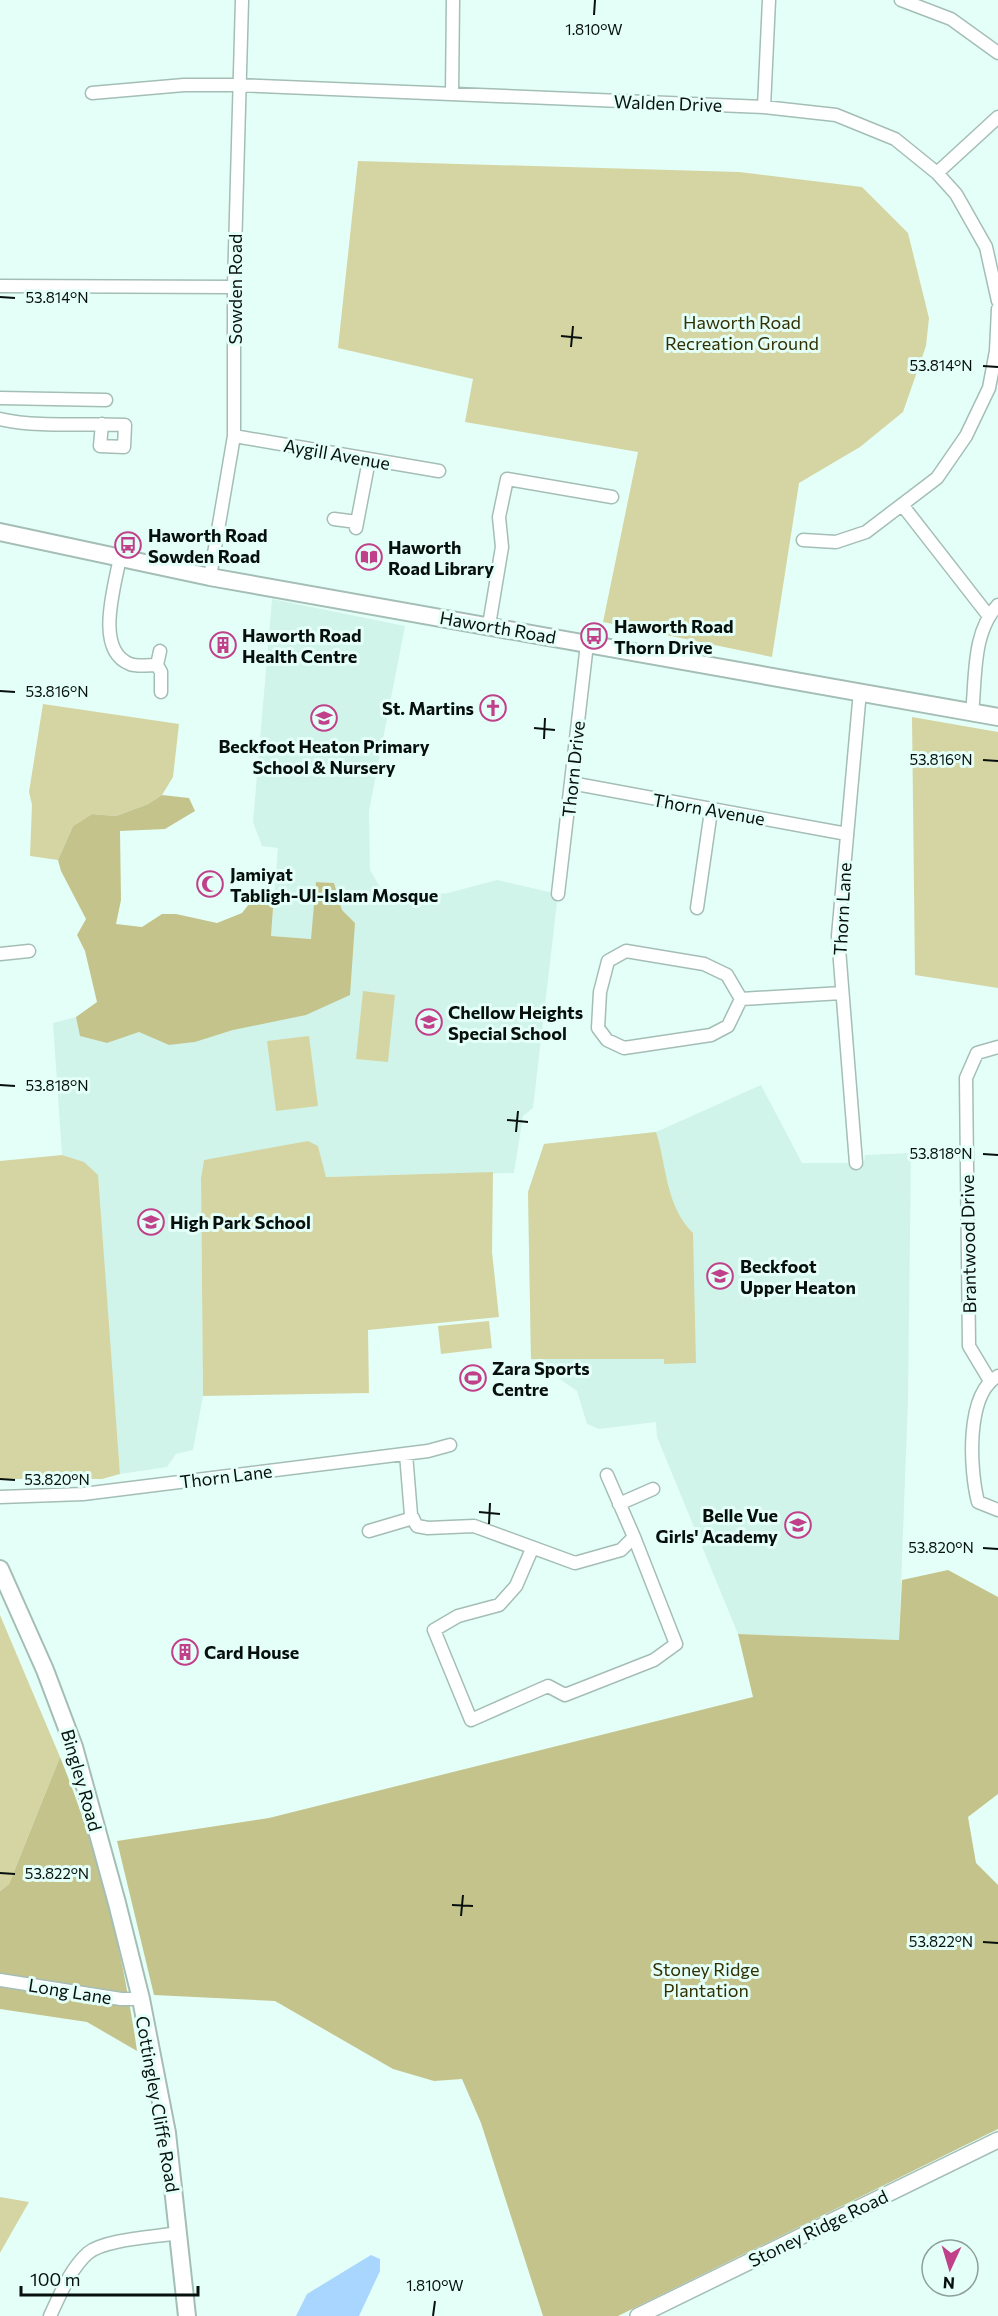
<svg xmlns="http://www.w3.org/2000/svg" width="998" height="2316" viewBox="0 0 998 2316" font-family="Commissioner,sans-serif">
<rect width="100%" height="100%" fill="#e4fff7"/>
<path fill="#d1f4ea" d="M272 599 405 626 369 811 370 870 387 899 448 893 497 880 558 894 533 1108 523 1116 514 1173 325 1177 318 1146 204 1160 201 1178 203 1396 193 1450 176 1454 167 1467 120 1474 104 1267 84 1163 62 1155 53 1023 76 1017 81 1036 107 1043 139 1032 169 1045 195 1042 233 1030 342 910 334 883 316 882 312 939 271 936 278 848 262 846 253 822Z
M761 1085 802 1163H864L865 1155 911 1153 908 1399 899 1640 738 1634 657 1437 656 1422 599 1429 587 1424 577 1391 531 1359 528 1192 544 1144 656 1132Z"/>
<path fill="#d5d5a4" d="M358 161 739 172 862 187 908 233 929 318 926 346 903 412 860 447 799 483 772 657 603 622 638 452 465 422 473 379 338 348Z
M43 704 179 724 173 777 162 795 148 804 116 816 92 814 73 826 58 860 30 856 32 805 29 792Z
M912 717 998 732V988L915 975Z
M363 991 395 995 388 1062 356 1059Z
M309 1036 318 1106 276 1111 267 1041Z
M656 1132C667 1166 665 1205 693 1233L696 1363 664 1364V1359H531L528 1192 544 1144Z
M308 1141 318 1146 326 1177 493 1172 492 1252 499 1317 368 1330 369 1393 203 1396 201 1178 204 1160Z
M62 1155 84 1162 98 1175 120 1474 102 1479H0V1161Z
M489 1321 492 1348 441 1354 438 1326Z
M0 1615 60 1757 9 1884 0 1891Z
M0 2197 29 2202 0 2253Z"/>
<path fill="#c4c38c" d="M162 795 189 798 195 811 165 829 120 831 121 900 116 924 142 927 162 914H176L217 923 242 913 260 890 274 895 271 936 311 939 316 882 334 883 342 910 355 923 350 995 306 1015 233 1030 195 1042 169 1045 139 1032 107 1043 80 1036 76 1017 97 1002 85 951 77 935 86 919 61 871 58 860 73 826 92 814 116 816 148 804Z
M948 1570 998 1597V1794L968 1817 976 1863 998 1885V2129L618 2316H543L481 2123 462 2079 434 2081 393 2069 275 2001 154 1995 117 1841 269 1818 753 1697 738 1634 899 1640 902 1580Z
M60 1757C98 1850 123 1951 137 2051L87 2022 0 2009V1891L9 1884Z"/>
<path fill="#a8d6fe" d="M371 2255 380 2259V2271L359 2316H296L307 2294Z"/>
<g fill="none" stroke-linecap="round" stroke-linejoin="round">
<g stroke="#a4beb6" stroke-width="15">
<path id="minor" d="M901 0 951 19 998 53
M92 93 184 85H238L764 107 836 115 895 139 937 173 956 194 986 247 998 301
M452 94 453 0
M764 107 769 0
M937 173 998 117
M0 286 234 287
M0 398 106 400
M0 419C40 428 84 423 125 425L124 447 100 446 102 424
M234 436 439 471
M903 506 988 615
M334 519 357 522
M356 528 369 460
M803 540 836 542 866 532 937 478 966 436 989 388 996 351 998 309
M120 557C115 586 94 650 130 664 137 667 149 665 157 665L161 672V692
M210 577 234 436V287L242 0
M489 625 502 547 499 517 507 479 612 497
M157 665 160 651
M972 713C976 677 972 632 998 605
M571 783 847 834
M558 894 587 644
M697 908 711 811
M0 954 29 951
M741 999 727 975 704 964 626 951 608 961 600 992 598 1028 607 1040 624 1048 711 1035 728 1026 741 999 842 993
M856 1163 838 936 860 691
M998 1376C965 1394 970 1471 978 1502L998 1510
M990 1381 969 1346 966 1078 977 1053 998 1047
M406 1454 411 1515 417 1526 428 1528 474 1526 575 1563 621 1550 634 1537 607 1475
M0 1497 83 1494 428 1451 450 1445
M619 1504 653 1489
M369 1531 413 1518
M532 1549 516 1586 499 1605 458 1616 434 1630 471 1720 548 1686 565 1695 654 1660 676 1644 634 1537
M0 1980 121 1999H141
M50 2316C60 2295 70 2269 88 2253 105 2239 156 2237 178 2233"/>
</g>
<g stroke="#a4beb6" stroke-width="18">
<path id="tertiary" d="M638 2316 998 2140"/>
</g>
<g stroke="#a4beb6" stroke-width="20">
<path id="secondary" d="M0 532 210 577 998 717
M0 1569 45 1670 74 1747 117 1903 141 1999 167 2133 187 2316"/>
</g>
<use href="#minor" stroke="#fff" stroke-width="12"/>
<use href="#tertiary" stroke="#fff" stroke-width="15"/>
<use href="#secondary" stroke="#fff" stroke-width="16"/>
</g>
<path fill="none" stroke="#07100d" stroke-width="2" d="M594 15 595 0M0 297 15 298M561 336 582 338M571 347 573 326M983 366 998 367M0 691 15 692M534 728 555 730M544 739 545 718M983 760 998 761M0 1085 15 1086M507 1120 528 1122M516 1132 518 1111M983 1154 998 1155M0 1479 15 1480M479 1512 500 1514M489 1524 490 1503M983 1548 998 1549M0 1873 15 1874M452 1905 473 1906M461 1916 463 1895M983 1942 998 1943M433 2316 435 2301"/>
<defs>
<g id="bus-ring" transform="scale(1.35)"><circle r="9.5" fill="#e4fff7" stroke="#c1408a" stroke-width="1.5"/><path d="M-5-6H5V4H4V6H2V4H-2V6H-4V4H-5ZM-3.5-4V0h7V-4ZM-3.5 1.2v1.5H-2V1.2ZM2 1.2v1.5H3.5V1.2Z" fill="#c1408a"/></g>
<g id="library-ring" transform="scale(1.35)"><circle r="9.5" fill="#e4fff7" stroke="#c1408a" stroke-width="1.5"/><path d="M-6-4Q-3-5.5-.7-3.5V5Q-3 3-6 4ZM6-4Q3-5.5 .7-3.5V5Q3 3 6 4Z" fill="#c1408a"/></g>
<g id="building-ring" transform="scale(1.35)"><circle r="9.5" fill="#e4fff7" stroke="#c1408a" stroke-width="1.5"/><path d="M-4-6H4V6H1V3H-1V6H-4ZM-2.5-4.3h1.7v1.8h-1.7ZM.8-4.3h1.7v1.8H.8ZM-2.5-1h1.7V.8h-1.7ZM.8-1h1.7V.8H.8Z" fill="#c1408a"/></g>
<g id="church-ring" transform="scale(1.35)"><circle r="9.5" fill="#e4fff7" stroke="#c1408a" stroke-width="1.5"/><path d="M-1.2-6h2.4v3.5h3.3v2.4h-3.3V6h-2.4V-.1h-3.3v-2.4h3.3Z" fill="#c1408a"/></g>
<g id="school-ring" transform="scale(1.35)"><circle r="9.5" fill="#e4fff7" stroke="#c1408a" stroke-width="1.5"/><path d="M0-5L7-2L0 1L-7-2ZM-4 1L0 2.5L4 1V4Q0 6-4 4Z" fill="#c1408a"/></g>
<g id="mosque-ring" transform="scale(1.35)"><circle r="9.5" fill="#e4fff7" stroke="#c1408a" stroke-width="1.5"/><path d="M3.5-4.9A6 6 0 1 0 3.5 4.9A5 5 0 1 1 3.5-4.9Z" fill="#c1408a"/></g>
<g id="stadium-ring" transform="scale(1.35)"><circle r="9.5" fill="#e4fff7" stroke="#c1408a" stroke-width="1.5"/><path d="M0-5a6.5 5 0 1 0 0 10a6.5 5 0 1 0 0-10ZM-3.5-1.8h7v3.6h-7Z" fill="#c1408a"/></g>
</defs>
<g fill-rule="evenodd">
<use href="#bus-ring" x="128" y="545"/>
<use href="#library-ring" x="369" y="557"/>
<use href="#bus-ring" x="594" y="636"/>
<use href="#building-ring" x="223" y="645"/>
<use href="#church-ring" x="493" y="708"/>
<use href="#school-ring" x="324" y="718"/>
<use href="#mosque-ring" x="210" y="884"/>
<use href="#school-ring" x="429" y="1022"/>
<use href="#school-ring" x="151" y="1222"/>
<use href="#school-ring" x="720" y="1276"/>
<use href="#stadium-ring" x="473" y="1378"/>
<use href="#school-ring" x="798" y="1525"/>
<use href="#building-ring" x="185" y="1652"/>
</g>
<g text-anchor="middle" dominant-baseline="central" stroke-width="6" stroke-linejoin="round" paint-order="stroke">
<g font-size="18" fill="#07100d" stroke="#e4fff7">
<text transform="translate(668 103) rotate(2)">Walden Drive</text>
<text transform="translate(235 289) rotate(-90)">Sowden Road</text>
<text transform="translate(337 454) rotate(10)">Aygill Avenue</text>
<text transform="translate(498 627) rotate(10)">Haworth Road</text>
<text transform="translate(573 769) rotate(-84)">Thorn Drive</text>
<text transform="translate(709 809) rotate(10)">Thorn Avenue</text>
<text transform="translate(842 909) rotate(-87)">Thorn Lane</text>
<text transform="translate(968 1244) rotate(-91)">Brantwood Drive</text>
<text transform="translate(226 1476) rotate(-7)">Thorn Lane</text>
<text transform="translate(82 1780) rotate(74)">Bingley Road</text>
<text transform="translate(70 1991) rotate(9)">Long Lane</text>
<text transform="translate(158 2104) rotate(80)">Cottingley Cliffe Road</text>
<text transform="translate(818 2228) rotate(-26)">Stoney Ridge Road</text>
</g>
<g font-size="18" fill="#323002" stroke="#e4fff7">
<text x="742" y="322">Haworth Road<tspan x="742" dy="21">Recreation Ground</tspan></text>
<text x="706" y="1969">Stoney Ridge<tspan x="706" dy="21">Plantation</tspan></text>
</g>
<g font-size="18" font-weight="bold" fill="#07100d" stroke="#e4fff7" text-anchor="start">
<text x="148" y="535">Haworth Road<tspan x="148" dy="21">Sowden Road</tspan></text>
<text x="388" y="547">Haworth<tspan x="388" dy="21">Road Library</tspan></text>
<text x="614" y="626">Haworth Road<tspan x="614" dy="21">Thorn Drive</tspan></text>
<text x="242" y="635">Haworth Road<tspan x="242" dy="21">Health Centre</tspan></text>
<text x="474" y="708" text-anchor="end">St. Martins</text>
<text x="324" y="746" text-anchor="middle">Beckfoot Heaton Primary<tspan x="324" dy="21">School &amp; Nursery</tspan></text>
<text x="230" y="874">Jamiyat<tspan x="230" dy="21">Tabligh-Ul-Islam Mosque</tspan></text>
<text x="448" y="1012">Chellow Heights<tspan x="448" dy="21">Special School</tspan></text>
<text x="170" y="1222">High Park School</text>
<text x="740" y="1266">Beckfoot<tspan x="740" dy="21">Upper Heaton</tspan></text>
<text x="492" y="1368">Zara Sports<tspan x="492" dy="21">Centre</tspan></text>
<text x="778" y="1515" text-anchor="end">Belle Vue<tspan x="778" dy="21">Girls' Academy</tspan></text>
<text x="204" y="1652">Card House</text>
</g>
</g>
<g font-size="15" text-anchor="middle" fill="#07100d" stroke="#e4fff7" stroke-width="6" stroke-linejoin="round" paint-order="stroke">
<text x="594" y="35">1.810°W</text>
<text x="57" y="303">53.814°N</text>
<text x="941" y="371">53.814°N</text>
<text x="57" y="697">53.816°N</text>
<text x="941" y="765">53.816°N</text>
<text x="57" y="1091">53.818°N</text>
<text x="941" y="1159">53.818°N</text>
<text x="57" y="1485">53.820°N</text>
<text x="941" y="1553">53.820°N</text>
<text x="57" y="1879">53.822°N</text>
<text x="941" y="1947">53.822°N</text>
<text x="435" y="2291">1.810°W</text>
</g>
<g transform="translate(950 2268) rotate(184)"><circle r="28" fill="#e4fff7" stroke="#8c9f99" stroke-width="1.5"/>
<path d="M0-4.5L10 22L0 15L-10 22Z" fill="#c1408a"/>
<text y="-9" font-size="16" font-weight="bold" text-anchor="middle" fill="#07100d">N</text>
</g>
<path d="M21 2286v9h177v-9" fill="none" stroke="#07100d" stroke-width="3"/>
<text x="30" y="2286" font-size="18" fill="#07100d" stroke="#e4fff7" stroke-width="4.5" paint-order="stroke">100 m</text>
</svg>
